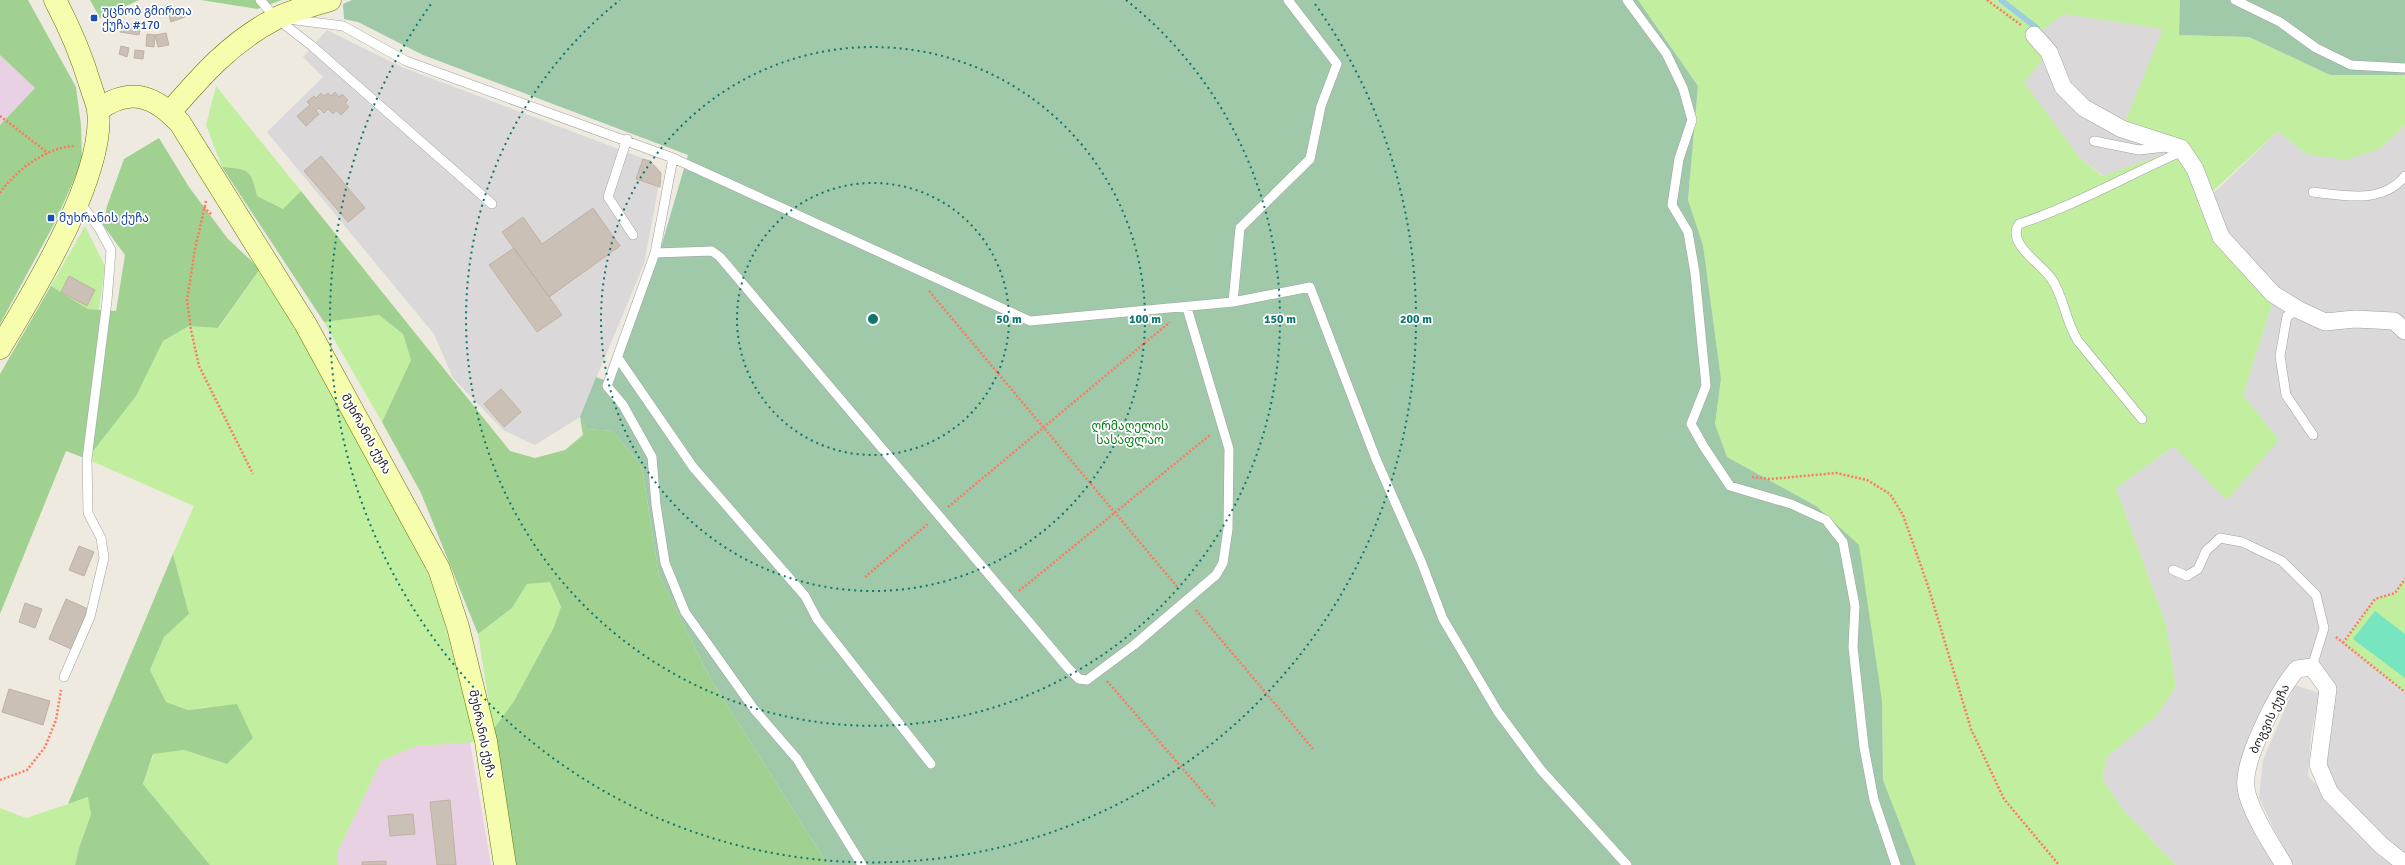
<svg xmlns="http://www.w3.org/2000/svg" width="2405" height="865" viewBox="0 0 2405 865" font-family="Signika,'Noto Sans Georgian',sans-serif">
<rect width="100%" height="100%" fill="#eeeae0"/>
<path fill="#dad8d8" d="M2064 14 2164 29 2122 129 2181 148 2103 176 2079 157 2023 82 2049 52 2034 35Z
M327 30 404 68 650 161 661 173 644 264 580 417 535 445 503 430 453 378 434 334 267 132 323 77 303 57Z
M2405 125V579L2395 593 2375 599 2343 643 2405 692V854L2384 838 2333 787 2323 751 2328 673 2312 667 2288 679 2246 788 2284 865H2176L2125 812 2102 779 2107 757 2156 715 2176 686 2166 624 2116 488 2174 446 2279 440 2243 395 2272 304 2198 205 2218 189 2278 131 2306 154 2381 148Z
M2295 685 2319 693 2311 735 2308 776 2377 848 2399 865H2291L2259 798 2263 760Z"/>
<path fill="#e8d1e2" d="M0 55 35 88 0 125Z
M470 742 491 865H338V851L381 761 416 746Z"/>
<path fill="#c2eea0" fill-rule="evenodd" d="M1638 0H2180L2179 35 2249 37 2330 75H2405V125L2381 148 2347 160 2306 154 2278 131 2198 205 2272 304 2243 395 2279 440 2227 500 2174 446 2116 488 2166 624 2176 686 2157 715 2107 757 2102 779 2125 812 2176 865H1916L1883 780 1882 701 1816 506 1727 457 1715 424 1721 379 1703 245 1688 200 1698 86ZM2064 14 2163 29 2122 129 2181 148 2102 176 2079 157 2024 82 2049 52 2035 35Z
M216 86 301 191 283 209 257 196C251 169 249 169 222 167L206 125Z
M85 226 105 266 99 310 88 309 51 286Z
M260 269 382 476 437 593 475 742 416 746 381 761 338 851V865H210L143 784 154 753 184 750 227 764 207 707 188 710 166 702 150 670 164 637 189 614 173 554 194 506 87 459 121 415 163 341 189 326 219 328Z
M379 315 403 334 411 360 382 422 324 322Z
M2405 579V692L2343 643 2375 599 2395 593Z
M550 581 561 608 554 627 514 701 493 730 478 634 512 608 527 584Z
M89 797 91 814 79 848 75 865H0V808L26 818Z"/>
<path fill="#a0d191" d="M0 0H28L76 87 81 125 82 162 54 224 0 324V125L35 88 0 55Z
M90 0H139L100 18Z
M201 0H282L257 9Z
M159 138 189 187 228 239 260 269 218 328 189 326 163 341 136 396 87 459 66 451 0 614V374L51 286 88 309 116 311 125 255 103 225 107 206 124 159Z
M222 167C249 169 251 169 257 196L283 209 301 191 510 451 535 458 565 450 583 435 580 417 587 429 613 431 642 467 659 575 710 678 828 865H516L493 730 514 701 554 627 561 607 550 582 527 584 512 608 478 634 421 493 382 422 411 360 403 334 379 315 324 322Z
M173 554 189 614 164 637 150 670 166 702 188 710 237 704 253 738 227 764 184 750 153 754 143 784 210 865H75L79 848 91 814 88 797 68 804Z"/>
<path fill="#9fc9a8" d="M352 0H1638L1698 86 1688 200 1703 245 1721 379 1715 424 1727 457 1816 506 1859 545 1882 701 1883 780 1916 865H828L710 678 659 575 642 467 613 431 587 429 580 417 596 377 610 382 661 247 688 155 423 55 358 22 344 19 343 4Z
M2180 0H2405V75H2330L2249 37 2179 35Z"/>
<path fill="#76e5c0" d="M2375 611 2405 634V678L2353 639Z"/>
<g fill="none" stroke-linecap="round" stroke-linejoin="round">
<path stroke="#9ccde0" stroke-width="5.5" d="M2001 0 2037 28"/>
</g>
<path fill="#cac0b6" stroke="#c1b1a1" d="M183 8 185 17 171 22 168 12Z
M122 23 141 25 139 35 120 32Z
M166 33 169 45 158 47 155 35Z
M147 34 155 35 154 47 146 46Z
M121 46 129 48 127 57 119 54Z
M135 50 144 51 143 59 134 58Z
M335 92 339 97 342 94 348 100 345 103 349 107 341 115 336 110 333 114 328 109 324 113 319 108 316 111 319 114 306 126 297 116 310 105 307 102 314 96 316 98 321 93 324 96 328 93 331 96Z
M321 156 365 208 348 222 304 171Z
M643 159 650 161 661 173 660 187 636 179Z
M593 208 620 246 549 297 502 232 523 217 542 244Z
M514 248 562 315 537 332 489 265Z
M69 276 95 290 87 306 61 292Z
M501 389 521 412 504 427 484 404Z
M79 546 94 552 84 576 69 570Z
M66 599 88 609 71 649 49 639Z
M25 603 42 609 35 628 19 622Z
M9 689 50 701 43 725 2 712Z
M450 800 456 865H437L430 802Z
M413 814 415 834 390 836 388 816Z
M386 861V865H362V862Z"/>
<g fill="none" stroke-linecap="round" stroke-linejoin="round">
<g stroke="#a2a2a2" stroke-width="10">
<path id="lane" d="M260 0 276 18 312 46 492 204
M1627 0 1666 53 1683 88 1692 120 1679 159 1672 205 1688 232 1695 273 1706 386 1691 424 1704 447 1730 486 1791 504 1826 520 1843 542 1855 606 1853 647 1864 747 1874 800 1896 865
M2235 0 2280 22 2316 48 2351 65 2405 68
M288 19 343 26 406 61 673 158 1030 321 1233 302 1310 287 1376 459 1421 561 1443 619 1498 712 1541 770 1627 865
M627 139 608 197 633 235
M2094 141 2139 150 2166 147
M673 158 655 253 607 386 623 405 652 457 656 505 665 563 685 612 754 709 797 759 862 865
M2313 192C2344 196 2383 204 2405 176
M655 253 712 251 720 257 1068 668 1079 679 1087 680 1134 645 1216 575 1223 563 1228 529 1229 449 1187 308
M1233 302 1240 228 1310 159 1321 106 1337 64 1288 0
M2299 310 2287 316 2280 356 2286 395 2313 435
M618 358 693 467 805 596 817 619 931 764
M2142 419 2078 341C2065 321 2064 296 2051 278 2040 263 2006 243 2019 224 2076 205 2128 175 2183 151
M2173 570 2187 576 2198 569 2206 551 2220 538 2242 542 2282 561 2316 595 2324 628 2312 667
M64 677 90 617 104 558 101 538 88 513 87 459 107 301 111 250 99 228 79 201"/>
</g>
<g stroke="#a2a2a2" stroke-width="18">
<path id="street" d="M2034 35 2049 52 2063 87 2084 108 2122 129 2181 148 2195 169 2221 237 2273 294 2299 310 2325 322 2355 319 2394 321 2405 331
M2284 865C2272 845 2249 810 2246 788 2242 760 2279 690 2297 669L2312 667 2328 689 2318 765 2330 793 2381 845 2405 864"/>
</g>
<g stroke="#627500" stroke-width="23">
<path id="secondary" d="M98 110C130 87 154 95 180 123L306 325 439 569 458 627 486 741 505 865
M170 112C202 75 231 42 275 19 291 10 313 6 330 0
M0 348C33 293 106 174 98 110 97 102 93 94 91 87 82 57 70 28 55 0"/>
</g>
<path stroke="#ff7960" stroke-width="2.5" stroke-dasharray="2 2" stroke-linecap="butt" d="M1987 0 2021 25
M0 116 48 153
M0 193C15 171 47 146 76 146
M206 201 195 249 187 300 191 330 199 366 253 474
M204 207 212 215
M929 291 1179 589
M1752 477 1771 479 1836 473 1867 480 1890 494 1903 515 1928 586 1971 729 2004 799 2059 865
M948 507 1170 322
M865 577 929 523
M1019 591 1210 435
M1196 610 1313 749
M2336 637 2405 692
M2343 643 2375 599 2395 593 2405 579
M1107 681 1215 806
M0 780 27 770 45 747 56 720 61 690"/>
<use href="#lane" stroke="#fff" stroke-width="9"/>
<use href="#street" stroke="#fff" stroke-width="17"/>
<use href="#secondary" stroke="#f6fead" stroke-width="22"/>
</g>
<g fill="none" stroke="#0f766e" stroke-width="2" stroke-dasharray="2 4">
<circle cx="873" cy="319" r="136"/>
<circle cx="873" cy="319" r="272"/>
<path d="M1126 0A407 407 0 1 1 620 0"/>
<path d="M1315 4A543 543 0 1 1 431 4"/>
</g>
<g fill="#1a4fb4" stroke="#fff" stroke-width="1.5">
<rect x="90" y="14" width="8" height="8" rx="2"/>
<rect x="47" y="214" width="8" height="8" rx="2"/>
</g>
<g text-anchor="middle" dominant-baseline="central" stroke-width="3.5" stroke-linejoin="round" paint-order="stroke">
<g font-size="12" fill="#164399" stroke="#fff" text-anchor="start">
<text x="102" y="11">უცნობ გმირთა<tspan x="102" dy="14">ქუჩა #170</tspan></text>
<text x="59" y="218">მუხრანის ქუჩა</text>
</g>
<g font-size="12" fill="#028014" stroke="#fff">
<text x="1130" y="426">ღრმაღელის<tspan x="1130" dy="14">სასაფლაო</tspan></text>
</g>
<g font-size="12" fill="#1b1b1b" stroke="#fff">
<text transform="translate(366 434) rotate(61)">მუხრანის ქუჩა</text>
<text transform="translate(2270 719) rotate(-64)">ბოგვის ქუჩა</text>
<text transform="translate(482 734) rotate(78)">მუხრანის ქუჩა</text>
</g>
</g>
<circle cx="873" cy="319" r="6" fill="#0f766e" stroke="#fff" stroke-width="2"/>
<g font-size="12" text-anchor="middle" font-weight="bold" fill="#0f766e" stroke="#fff" stroke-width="3.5" stroke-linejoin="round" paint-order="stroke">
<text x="1009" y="323">50 m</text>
<text x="1145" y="323">100 m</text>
<text x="1280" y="323">150 m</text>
<text x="1416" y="323">200 m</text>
</g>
</svg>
